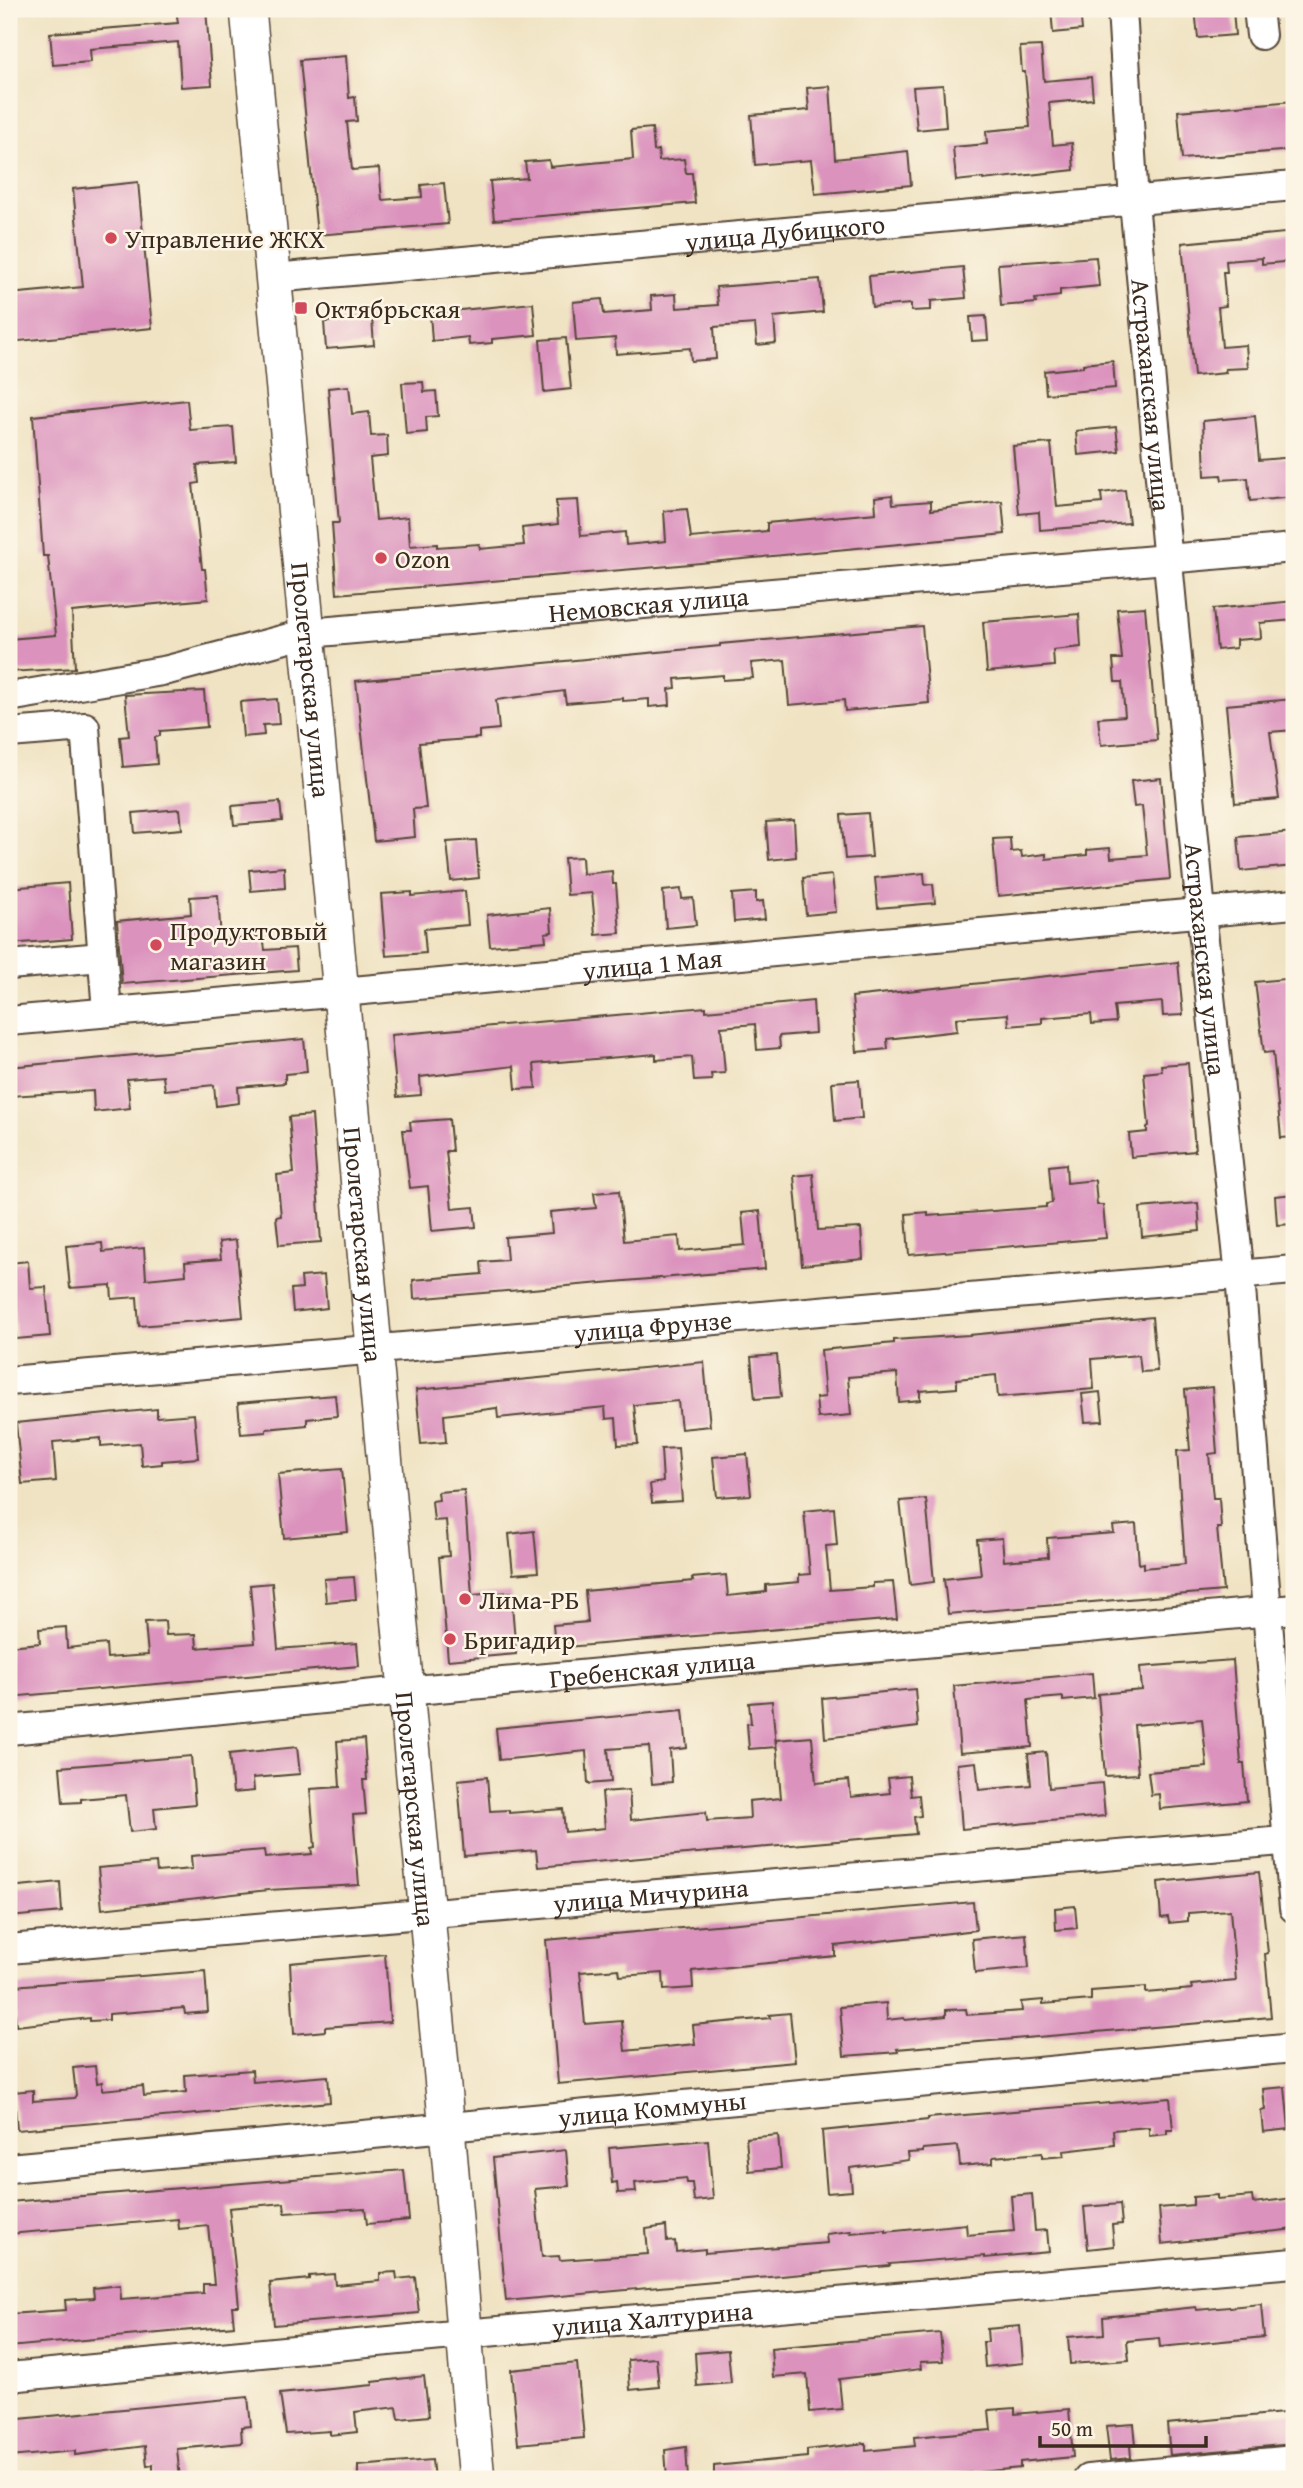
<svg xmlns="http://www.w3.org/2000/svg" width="1303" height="2488" viewBox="0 0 1303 2488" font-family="'Gentium Book Plus',serif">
<rect width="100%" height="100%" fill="#fcf5e5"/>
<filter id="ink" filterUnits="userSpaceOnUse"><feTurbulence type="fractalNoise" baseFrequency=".0143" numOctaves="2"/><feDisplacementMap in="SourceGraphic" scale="14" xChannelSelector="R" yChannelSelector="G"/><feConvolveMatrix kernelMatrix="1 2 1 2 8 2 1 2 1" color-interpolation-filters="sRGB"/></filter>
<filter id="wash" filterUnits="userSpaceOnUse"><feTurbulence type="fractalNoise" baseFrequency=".00686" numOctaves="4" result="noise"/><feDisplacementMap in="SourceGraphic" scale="28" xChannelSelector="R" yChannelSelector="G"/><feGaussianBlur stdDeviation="1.57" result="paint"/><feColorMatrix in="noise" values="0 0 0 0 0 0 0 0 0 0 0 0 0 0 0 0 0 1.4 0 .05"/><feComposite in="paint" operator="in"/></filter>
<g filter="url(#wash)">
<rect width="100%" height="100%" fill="#f0e3c3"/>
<g id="blocks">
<path fill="#db93be" d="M176 9H206L212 85 181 87 178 42 90 49 91 62 53 65 50 33 178 23Z
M1051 9H1080L1082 30 1053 33Z
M1195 9H1233L1235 35 1198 38Z
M1041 46 1044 81 1091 77 1093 99 1049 103 1053 145 1072 143 1074 170 983 180V178L956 181 953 147 987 144 986 131 1030 127 1025 72H1022L1020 47Z
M346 56 349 98 355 97 357 121 347 122 352 170 379 168 382 200 422 197 421 185 444 183 448 224 317 235 300 60Z
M943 85 946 127 917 130 913 87Z
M830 86 835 159 908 151 911 185 815 194 811 160 755 165 751 115 809 110 807 88Z
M1294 101V150L1182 159 1178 111Z
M652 128 654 151 658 150 659 161 684 159 686 173H692L695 203 494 220 490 181 527 178 525 162 549 160 550 167 633 159 631 130Z
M138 182 152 328 9 342V294L83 287 73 189Z
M1294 232V261L1262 264V258L1226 261 1227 272H1223L1226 306 1218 307 1222 347 1246 345 1248 368 1225 369 1226 373 1194 376 1182 243Z
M1096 257 1099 286 1060 290V296L1035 299 1036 303 1001 306 998 264Z
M963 267 966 298 931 301V310L911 311V304L872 307 869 276Z
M820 279 823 312 774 317 776 343 757 345 755 324 714 327 716 359 691 361 690 348 616 354 615 338 576 341 573 302 602 299 604 314 652 310 651 296 676 294 677 308 718 305 716 287Z
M533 303 536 335 492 339V343L469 345 468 337 432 341 430 313Z
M986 316 988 340 972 341 970 317Z
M372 318 374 345 326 349 324 322Z
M566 338 571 389 544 392 540 340Z
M1113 361 1115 388 1046 394 1044 371 1083 367V364Z
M423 382 424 392 436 391 438 416 426 417 427 432 406 434 402 383Z
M349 386 352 414 369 412 371 436 387 435 388 456 370 458 376 520 408 517 410 546 437 544V547L479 544 480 549 524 545 522 528 558 524 556 501 578 500 581 536 625 532 626 545 666 541 664 511 687 509 691 538 767 531V523L876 513 875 497 892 495 893 504 931 501V510L1002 501 1005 534 658 567 337 594 332 523H339L328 388Z
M187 400 190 430 233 427 236 462 197 465 199 483 193 484 202 569H205L208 599 72 612 75 668 9 672V639L56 635 48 556H43L33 416Z
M1255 416 1259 460 1294 457V497L1250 501 1248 478 1222 480 1221 475 1205 476 1203 421Z
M1116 427 1119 451 1078 455 1076 431Z
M1051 443 1057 507 1102 503 1101 493 1125 490 1129 523 1040 530 1039 512 1019 514 1013 446Z
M1294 601V620L1260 623 1261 638 1236 640V648L1217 650 1213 609Z
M1145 607 1157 740 1101 745 1098 718 1125 716 1122 682H1115L1113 659H1122L1117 609Z
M1079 614 1081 647 1053 650 1054 666 987 672 983 622Z
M922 626 929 703 845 711 844 700 789 705 785 660 751 663 753 678 723 680V675L675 679 676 688 669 689 670 705 649 707V699L623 701V698L566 703 564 691 496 700 499 729 479 731V738L419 743 426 808 413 809 415 837 374 841 356 681 720 646V644Z
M204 691 207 727 160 731V736L155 737 157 764 123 767 120 737 129 736 125 695Z
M277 699 279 724 263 725 264 735 243 737 240 702Z
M1294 699V730L1270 732 1279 799 1235 803 1226 705Z
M1161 778 1170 879 998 896 993 839 1010 838 1011 852 1021 851 1022 857 1046 854V859L1087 855V850L1110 848 1111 858 1147 855 1142 806 1134 807 1131 781Z
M280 802 282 821 234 825 232 806Z
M180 809 182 829 135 833 133 813Z
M868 813 872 857 845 859 841 815Z
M794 820 796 857 769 860 766 822Z
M1294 832V866L1241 871 1238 837Z
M476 840 479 878 451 881 447 842Z
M582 857 583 874 612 871 613 884H616L620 933 596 935 592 893 567 895 564 858Z
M284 867 285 888 251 891 249 870Z
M924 873 925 885 933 884 935 903 878 908 875 878Z
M832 875 836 912 806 915 803 878Z
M68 883 72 939 9 944V888Z
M681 889 682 899 693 898 696 925 666 928 663 891Z
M465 891 468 925 424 929 426 953 386 956 381 894 412 892V896Z
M756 892V902L763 901 765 919 734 922 732 894Z
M218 895 221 940 263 936 265 950 295 948 297 970 122 984 117 921 191 914 190 897Z
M550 908 552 932 545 933 546 941 490 946 487 915Z
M1178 962 1183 1015 1163 1016 1162 1002 1114 1006 1116 1022 1092 1024 1091 1014 1042 1018V1023L1009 1026 1008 1014 956 1018 957 1031 887 1039 888 1049 857 1052 852 997Z
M1294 978V1018L1291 1019 1294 1057V1137L1281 1138 1273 1052 1264 1053 1255 982Z
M813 1001 815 1033 779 1036 780 1048 757 1050 755 1024 721 1027 725 1073 711 1074 712 1080 694 1081 692 1057 656 1060V1054L534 1064 536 1088 516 1089 514 1066 420 1077 421 1095 397 1097 391 1035 706 1007V1011Z
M304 1039 307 1072 285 1074V1083L238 1087 239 1103 216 1106 214 1085 165 1090 163 1076 127 1079 130 1108 94 1112 93 1091 9 1096V1067Z
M1188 1063 1195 1151 1131 1157 1129 1134 1147 1132V1127L1149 1126 1144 1073 1162 1071 1161 1065Z
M859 1080 862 1118 835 1121 832 1082Z
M312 1115 321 1242 279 1245 276 1217 281 1216 277 1175 294 1173 289 1117Z
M449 1119 452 1151H446L452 1209 474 1207 476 1227 432 1231 428 1186 410 1188 403 1130H411L410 1122Z
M1066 1164 1067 1183 1095 1180 1097 1205H1103L1106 1238 909 1255 906 1214 928 1212V1216L1046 1207V1204L1052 1203 1049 1166Z
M813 1174 818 1230 861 1228 863 1259 802 1265 794 1176Z
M619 1191 624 1241 679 1236 680 1251 745 1245 742 1213 760 1211 765 1269 414 1299 413 1280 482 1274 481 1262 507 1260 505 1237 552 1233 550 1212 596 1208 594 1193Z
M1294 1194V1224L1277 1225 1275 1196Z
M1198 1203 1200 1231 1142 1237 1140 1208Z
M236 1240 243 1317 139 1326 137 1297 112 1299 111 1285 70 1288 66 1246 102 1243 103 1252 144 1248 146 1279 186 1275 185 1262 221 1259 219 1242Z
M28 1261 30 1288 46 1287 50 1336 16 1339 10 1263Z
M324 1275 327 1308 293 1312 291 1289 302 1288 301 1277Z
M1152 1317 1157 1371 1141 1372 1139 1355 1092 1359 1094 1389 998 1397 996 1375 957 1379V1388L920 1391V1400L899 1402 897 1373 848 1377 851 1415 818 1418 816 1398 825 1397 821 1350 894 1343V1340L969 1335Z
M777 1355 781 1397 755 1399 751 1357Z
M704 1362 710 1426 681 1429 678 1401 634 1405 638 1444 618 1445 616 1418 606 1419 605 1407 498 1418 497 1408 444 1415 446 1442 421 1444 416 1390Z
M1212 1387 1217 1453 1209 1454 1213 1498H1219L1221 1528H1217L1223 1591 948 1614 944 1579 981 1575 977 1540 1002 1538 1004 1561 1048 1557 1047 1538 1114 1533 1113 1526 1136 1524 1139 1564 1144 1563V1568L1185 1564 1177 1451 1190 1450 1185 1390Z
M1100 1392 1103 1421 1085 1422 1082 1394Z
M335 1395 337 1416 307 1419V1425L266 1429V1432L241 1434 238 1403Z
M157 1409V1417L194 1414 198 1458 162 1461V1464L142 1466 140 1443 101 1446V1438L53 1442 56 1481 22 1484 16 1423Z
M678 1448 682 1501 652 1503 650 1484 663 1482 661 1449Z
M747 1454 751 1495 717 1497 713 1457Z
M342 1469 348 1532 284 1538 278 1474Z
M464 1490 472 1595 511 1592 516 1654 448 1660 439 1557 449 1556 446 1520 434 1521 432 1501 439 1500 438 1492Z
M926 1499 934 1582 910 1585 900 1501Z
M834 1508 837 1545 826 1546 830 1590 873 1587V1583L893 1582 897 1619 555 1648 553 1625 588 1622 585 1591 693 1581 692 1578 726 1575 728 1596 766 1592V1585L799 1582V1575L810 1574 804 1511Z
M534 1531 538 1572 513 1574 509 1534Z
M354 1577 356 1599 326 1602 324 1579Z
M272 1583 278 1649 357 1643 359 1666 9 1697V1646L40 1643 39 1629 66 1627 67 1648 106 1644 107 1658 148 1655 145 1622 165 1621 166 1635 196 1634 197 1648 255 1643 250 1585Z
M1233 1660 1241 1764H1244L1247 1801 1160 1809 1159 1794 1151 1795 1148 1772 1207 1767 1202 1719 1134 1725 1138 1774 1105 1776 1098 1694 1142 1690 1140 1667Z
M1092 1673 1094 1698 1063 1701V1697L1028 1700 1032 1747 960 1753 954 1686Z
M915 1689 918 1727 825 1738 822 1698Z
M772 1701 776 1747 749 1749 747 1724 751 1723 749 1703Z
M683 1710 687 1748 670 1750 672 1782 652 1784 649 1746 608 1749 611 1782 588 1784 586 1751 499 1760 496 1728Z
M812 1737 816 1783 849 1780 851 1797 890 1793 888 1778 909 1776 911 1796 919 1795 921 1816 914 1817 916 1834 538 1867 536 1850 464 1856 458 1780 487 1777 490 1811 509 1810V1813L563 1809 565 1832 605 1828 602 1792 629 1790 631 1820 706 1812 707 1821 750 1818 749 1801 781 1798 776 1740Z
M364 1739 367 1780H363L366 1814 353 1815 359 1885 268 1890 102 1909 98 1868 156 1863 157 1872 192 1869 191 1856 264 1850 265 1858 312 1854 311 1848 315 1847 310 1789 340 1787 337 1741Z
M297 1747 300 1774 253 1778 254 1791 233 1793 229 1754Z
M1046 1752 1049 1788 1102 1783 1105 1816 962 1829 957 1764 976 1762 979 1790 1031 1785 1028 1754Z
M191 1756 195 1804 154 1808 156 1829 130 1832 126 1795 81 1799V1802L63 1803 60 1767Z
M1259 1872 1268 1953 1265 1954 1271 2017 897 2049 898 2052 844 2056 840 2007 886 2003 887 2020 904 2018 905 2020 946 2016V2010L966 2009 967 2015 1022 2011 1021 2002 1043 2000V2004L1091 2000V1991L1146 1987V1993L1192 1989 1191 1985 1236 1981 1230 1910 1188 1913V1921L1169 1923 1168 1917 1161 1918 1158 1882Z
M60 1882 62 1912 9 1917V1887Z
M973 1902 976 1930 835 1946V1956L692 1971 693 1988 664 1990 663 1973 620 1976 619 1969 580 1972 585 2024 622 2021 625 2051 695 2044 693 2025 770 2018 769 2015 790 2013 795 2062 558 2084 546 1940Z
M1075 1906 1077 1928 1056 1930 1055 1908Z
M1026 1934 1029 1968 975 1973 972 1939Z
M385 1954 390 2022 325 2027V2031L294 2034 290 1963Z
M205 1971 208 2012 185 2014 184 2008 109 2014V2020L90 2021V2018L16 2026 13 1986Z
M95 2066 97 2083 102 2082V2090L143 2086 144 2096 186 2092 185 2075 252 2070 253 2082 328 2076 330 2102 17 2130 14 2092 33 2090V2101L74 2098 76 2095 73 2068Z
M1285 2087 1289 2129 1263 2132 1261 2111 1265 2110 1263 2089Z
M1170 2098 1173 2130H1167V2134L1149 2136V2127L1113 2130 1114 2145 1063 2151 1064 2156 1042 2158V2153L993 2157V2163L960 2166 958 2146 923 2149V2152L908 2153 909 2160 850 2168 852 2191 827 2193 822 2131 928 2120V2118Z
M778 2135 781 2168 749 2171 746 2138Z
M708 2140 713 2199 694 2201 692 2183H687L686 2178 635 2183 636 2192 618 2193 617 2182 612 2183 609 2148Z
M566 2150 569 2186 535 2189 542 2257 559 2256 560 2260 648 2254 646 2229 666 2226 667 2242 675 2241 676 2252 705 2249V2253L827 2243 826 2234 851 2231V2233L886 2230V2232L966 2224 967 2235 1014 2231 1011 2196 1032 2194 1035 2231 1047 2230 1049 2252 985 2258V2256L889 2264 890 2266 506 2301 493 2158Z
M404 2170 409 2220 367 2224 365 2208 285 2213 284 2203 229 2208 239 2306H232L234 2326 9 2347V2314L66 2310 65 2300 94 2298 93 2288 120 2285 121 2299 203 2293V2284H214L208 2226 179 2229 178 2219 9 2234V2202Z
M1217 2195V2199L1252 2196 1253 2203 1294 2198V2229L1162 2244 1159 2208 1193 2205V2197Z
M1120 2204 1122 2224 1112 2225 1114 2246 1088 2249 1084 2207Z
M396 2272 397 2279 415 2277 419 2313 274 2325 270 2283 309 2279V2276L334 2274 335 2285 380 2281V2273Z
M1261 2304 1264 2337 1160 2347 1159 2338 1127 2341 1129 2360 1070 2364 1068 2337 1104 2334 1103 2317 1196 2307 1197 2310Z
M1020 2326 1023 2363 985 2367 983 2342H988L987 2329Z
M940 2333 943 2361 920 2362 921 2369 839 2379 842 2409 810 2412 807 2374 773 2377 771 2348Z
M728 2350 731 2383 697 2386 695 2353Z
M656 2358 659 2387 630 2390 628 2360Z
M577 2363 584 2438 518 2444 511 2370Z
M424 2376 429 2416 399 2419 397 2407 355 2412 357 2432 330 2435V2431L286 2434 280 2394 373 2385V2382Z
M248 2397 251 2426 241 2427 242 2443 177 2449 180 2479H153V2465L147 2466 145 2446 75 2455V2451L9 2457V2420Z
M1015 2408V2414L1069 2409 1073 2457 1020 2462V2468L905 2479H714V2466L807 2457V2450L866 2443V2451L915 2446 914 2437 991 2430 989 2410Z
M1294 2412V2444L1170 2455 1167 2424Z
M1134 2424 1136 2445H1130L1131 2458 1110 2460 1106 2426Z
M686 2447 688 2479H667L665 2450Z
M432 2460 434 2479H358V2466Z"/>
</g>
</g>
<g filter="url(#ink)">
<use href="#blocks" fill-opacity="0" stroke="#564637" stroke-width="2"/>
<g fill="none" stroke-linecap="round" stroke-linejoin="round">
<g stroke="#564637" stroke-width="32">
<g id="minor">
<path id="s1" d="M1122 9 1134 202 1201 912 1240 1276 1267 1612 1294 1908"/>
<path d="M1258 9 1261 35"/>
<path id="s2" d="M274 278 1294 186"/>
<path id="s3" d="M9 697 168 670 308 633 1294 548"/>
<path d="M9 733 85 727 107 1012"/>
<path d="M9 965 102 957"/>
<path id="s4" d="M9 1021 342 992 1294 904"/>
<path id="s5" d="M9 1381 1294 1270"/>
<path id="s6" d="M9 1730 405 1691 1294 1609"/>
<path id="s7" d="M9 1949 1294 1840"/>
<path id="s8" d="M9 2168 1294 2048"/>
<path id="s9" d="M9 2377 463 2334 1294 2263"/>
<path d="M1088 2479 1294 2460"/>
</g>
</g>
<g stroke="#564637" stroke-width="38">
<g id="major">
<path id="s10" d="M248 9C317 712 378 1416 446 2119 458 2239 465 2359 477 2479"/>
</g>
</g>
<use href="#minor" stroke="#fff" stroke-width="28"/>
<use href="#major" stroke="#fff" stroke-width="35"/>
</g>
</g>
<g fill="#d1495b" stroke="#fcf5e5" stroke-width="2.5">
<circle cx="111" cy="238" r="7"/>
<rect x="294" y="301" width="14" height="14" rx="3.5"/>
<circle cx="381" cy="558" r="7"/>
<circle cx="156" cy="945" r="7"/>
<circle cx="465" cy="1599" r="7"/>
<circle cx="450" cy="1639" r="7"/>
</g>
<g text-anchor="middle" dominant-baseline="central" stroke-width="5" stroke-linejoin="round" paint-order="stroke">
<g font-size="26" fill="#3b2a1e" stroke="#fcf5e5">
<text stroke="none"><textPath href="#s2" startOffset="513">улица Дубицкого</textPath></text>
<text stroke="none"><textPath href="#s1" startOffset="387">Астраханская улица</textPath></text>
<text stroke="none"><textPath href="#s3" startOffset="648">Немовская улица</textPath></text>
<text stroke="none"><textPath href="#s10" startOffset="674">Пролетарская улица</textPath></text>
<text stroke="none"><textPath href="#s1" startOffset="954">Астраханская улица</textPath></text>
<text stroke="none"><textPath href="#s4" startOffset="646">улица 1 Мая</textPath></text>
<text stroke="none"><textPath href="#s10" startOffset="1241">Пролетарская улица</textPath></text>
<text stroke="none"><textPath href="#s5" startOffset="646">улица Фрунзе</textPath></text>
<text stroke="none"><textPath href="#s6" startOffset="646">Гребенская улица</textPath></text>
<text stroke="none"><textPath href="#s10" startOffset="1808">Пролетарская улица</textPath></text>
<text stroke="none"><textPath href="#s7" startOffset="644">улица Мичурина</textPath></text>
<text stroke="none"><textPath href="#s8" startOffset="646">улица Коммуны</textPath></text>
<text stroke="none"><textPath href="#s9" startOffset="646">улица Халтурина</textPath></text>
</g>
<g font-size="26" fill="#3b2a1e" stroke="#fcf5e5" text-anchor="start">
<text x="125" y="238">Управление ЖКХ</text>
<text x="315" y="308">Октябрьская</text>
<text x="395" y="558">Ozon</text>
<text x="170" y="930">Продуктовый<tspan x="170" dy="30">магазин</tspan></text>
<text x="479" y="1599">Лима-РБ</text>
<text x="464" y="1639">Бригадир</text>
</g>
</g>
<rect width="1303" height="2488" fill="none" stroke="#fcf5e5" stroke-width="35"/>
<path d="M1040 2436v10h166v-10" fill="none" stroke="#3b2a1e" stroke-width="3.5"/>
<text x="1051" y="2436" font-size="21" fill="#3b2a1e" stroke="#fcf5e5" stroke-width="5" paint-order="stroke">50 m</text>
</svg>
